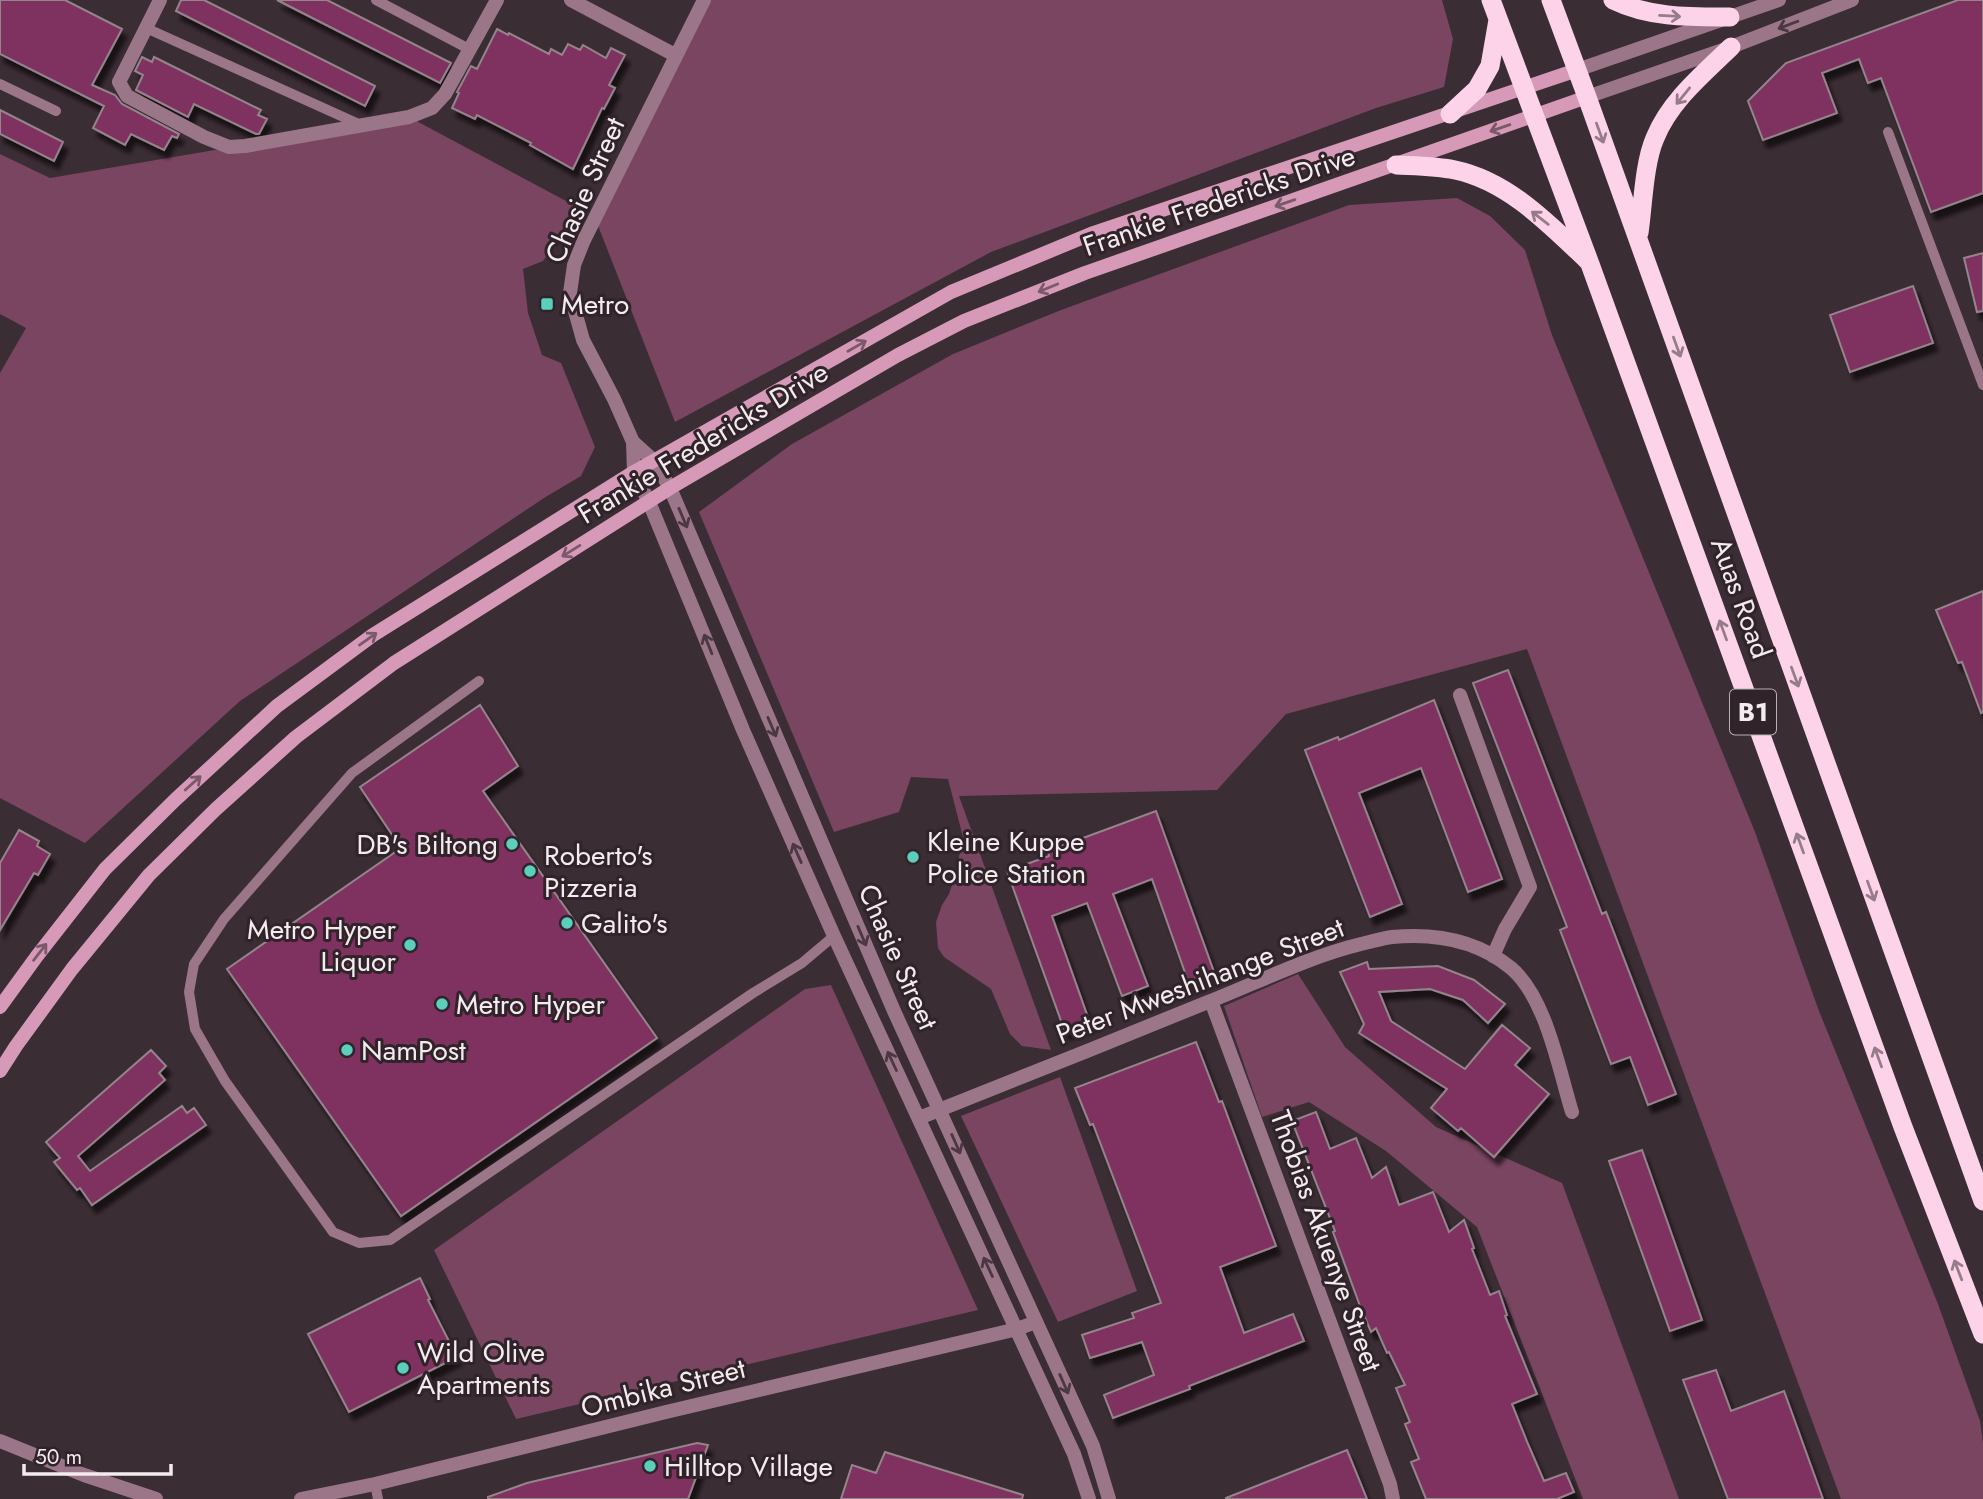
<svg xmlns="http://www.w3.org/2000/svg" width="1983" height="1499" viewBox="0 0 1983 1499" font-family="Jost,sans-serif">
<defs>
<filter id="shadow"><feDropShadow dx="4.5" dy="8" stdDeviation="2" flood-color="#0009"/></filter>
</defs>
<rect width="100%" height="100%" fill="#3b2d34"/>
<path fill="#794561" d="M706 0H1442L1453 39 1444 87 1376 108 991 252 675 422 595 218Z
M409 117 581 209 543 261 523 269 528 313 542 355 561 363 595 447 581 476 544 498 240 701 85 843 0 798V373L26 328 0 314V154L50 178Z
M1457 198 1490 216 1525 250 1552 335 1755 832 1819 1011 1938 1304 1980 1421 1983 1443V1499H1841L1527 649 1286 714 1217 790 959 796 1051 1050 1022 1046 1010 1034 991 989 944 957 938 948 936 922 942 905 949 894 955 876 963 837 948 779 911 777 899 812 834 832 699 512 792 444 953 354 1061 310 1349 205Z
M1298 974 1345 1047 1436 1127 1562 1183 1679 1499H1583L1477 1227 1386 1151 1309 1102 1262 1117 1224 1006Z
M831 985 978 1310 516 1419 434 1250 805 989Z
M1060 1077 1137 1291 1058 1322 961 1116Z"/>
<path fill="#7f315e" stroke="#94848c" stroke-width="2" filter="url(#shadow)" d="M0 0H65L122 29 92 85 115 95 122 104 179 134 177 138 172 136 164 150 131 134 125 145 93 128 104 106 0 54Z
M181 0H204L375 86 365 106 176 11Z
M277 0H327L451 63 440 83Z
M1958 0H1983V193L1931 212 1881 78 1868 83 1859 59 1822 73 1837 113 1763 140 1748 101 1786 63Z
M497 29 508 35 509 33 549 54 551 49 562 55 568 44 580 50 583 45 606 58 611 48 625 55 609 85 615 88 604 109 602 108 573 169 530 145 531 143 477 115 475 119 452 108 459 93 457 92 471 66 477 69Z
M142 57 152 62 154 57 261 110 258 115 267 119 259 134H256L194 104 188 117 136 90 143 75 135 71Z
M0 110 63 142 54 161 0 134Z
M1983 253V311L1977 312 1964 258Z
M1913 286 1933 343 1850 372 1830 315Z
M1983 591V712L1981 713 1962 662 1958 663 1936 610Z
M1508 670 1602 914 1606 912 1676 1094 1648 1105 1630 1057 1611 1064 1560 930 1567 927 1473 683Z
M1434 700 1502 879 1468 892 1421 768 1359 793 1402 904 1370 917 1305 750 1338 737 1339 740Z
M480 705 518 766 483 791 657 1038 401 1216 227 969 401 848 360 787Z
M1156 811 1214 972 1188 981 1152 879 1113 894 1148 986 1122 996 1087 903 1052 916 1090 1023 1065 1032 1007 871 1049 856 1048 851Z
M19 830 39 841 37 846 50 854 38 875 34 873 0 930V863Z
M1367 962 1369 969 1438 966 1474 980 1505 1004 1488 1023 1463 1000 1430 989 1379 992 1391 1021 1465 1069 1502 1025 1530 1048 1515 1065 1549 1094 1494 1157 1461 1128 1458 1131 1431 1108 1447 1089 1359 1033 1364 1024 1340 972Z
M1196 1042 1219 1102 1222 1101 1276 1246 1220 1267 1244 1333 1293 1314 1304 1341 1189 1386 1190 1389 1113 1418 1104 1395 1154 1375 1142 1342 1090 1358 1082 1335 1134 1318 1132 1313 1161 1303 1093 1124 1090 1125 1075 1088Z
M151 1050 166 1066 159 1073 165 1080 78 1156 90 1171 182 1106 187 1113 194 1108 206 1125 92 1205 80 1188 77 1190 54 1162 60 1158 46 1142Z
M1316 1112 1330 1149 1356 1138 1372 1178 1386 1167 1399 1205 1433 1192 1449 1232 1464 1220 1474 1248 1472 1249 1490 1295 1499 1291 1507 1315 1505 1316 1537 1394 1512 1404 1528 1444 1544 1481 1566 1473 1574 1492 1557 1499H1426L1411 1462 1419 1459 1405 1424 1410 1422 1396 1388 1405 1385 1389 1352 1387 1353 1376 1328 1371 1332 1360 1306 1333 1232 1335 1231 1292 1121Z
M1642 1150 1702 1320 1670 1331 1609 1161Z
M420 1278 430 1299 428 1300 457 1357 349 1412 308 1334Z
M1716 1370 1731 1411 1784 1391 1823 1499H1728L1683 1380Z
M697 1443 708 1445 688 1499H488V1497L527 1483Z
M1347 1450 1367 1499H1226V1498Z
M885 1452 1023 1495 1022 1499H841L852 1465 876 1473Z"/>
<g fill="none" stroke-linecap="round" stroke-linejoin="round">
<path stroke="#9b7588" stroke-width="10" d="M376 0 469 49
M146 28 361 125
M0 84 56 111
M1888 132 1983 385
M479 681 352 773 224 919 194 964 189 992 195 1029 225 1081 333 1232 359 1243 390 1240 753 993 802 963 834 936
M375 1484 378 1499"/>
<path stroke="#9b7588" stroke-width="14" d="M160 0 119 82 127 96 204 137 229 147 245 146 409 117 432 108 445 94 497 0
M571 0 675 55
M704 0 584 240 574 265 570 293 583 340 614 399 633 442 634 472 649 502 743 730 834 936 1074 1454 1089 1499
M633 442 654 461 670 488 894 1011 1093 1446 1109 1499
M1460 695 1530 887 1505 929 1493 956
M1211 1001 1390 1484 1393 1499
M919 1118C1015 1080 1112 1041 1208 1002 1259 982 1308 957 1361 944 1371 942 1382 938 1392 937 1435 933 1477 940 1511 968 1546 997 1559 1070 1572 1112
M0 1441 84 1475 156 1499
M301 1499 375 1484 666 1412 1017 1329 1036 1322"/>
<path stroke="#9b7588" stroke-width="14" d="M1577 70 1779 0
M1587 97 1731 47 1852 0"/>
<path stroke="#d69ab8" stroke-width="14" d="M0 1007 37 956 105 869 176 799 277 706 373 635 634 472 951 292 1091 234 1577 70
M0 1071 16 1046 72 969 149 875 216 809 296 737 394 663 670 488 898 355 964 321 1085 273 1587 97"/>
<path stroke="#fcd3e8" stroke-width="19" d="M1491 0 1590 264 1903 1127 1983 1334
M1551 0 1587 97 1983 1201
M1613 0C1650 18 1690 17 1730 17
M1450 114 1477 89 1490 66 1498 20
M1396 165C1416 166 1436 166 1455 170 1508 181 1549 224 1587 260
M1639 233C1643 205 1644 163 1655 138 1670 101 1703 74 1731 47"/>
</g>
<defs><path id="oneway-shaft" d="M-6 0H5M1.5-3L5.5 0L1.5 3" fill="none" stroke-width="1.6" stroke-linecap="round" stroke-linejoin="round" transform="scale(1.75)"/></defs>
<g stroke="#967c89">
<use href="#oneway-shaft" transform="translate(1670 16) rotate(3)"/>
<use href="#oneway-shaft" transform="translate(1683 96) rotate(129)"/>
<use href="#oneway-shaft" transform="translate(1600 133) rotate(70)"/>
<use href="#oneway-shaft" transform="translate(1540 218) rotate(-142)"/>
<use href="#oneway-shaft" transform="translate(1677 347) rotate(70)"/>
<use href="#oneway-shaft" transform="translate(1723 630) rotate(-110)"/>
<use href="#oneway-shaft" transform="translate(1795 677) rotate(70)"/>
<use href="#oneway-shaft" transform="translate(1800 843) rotate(-110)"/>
<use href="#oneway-shaft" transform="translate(1871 891) rotate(70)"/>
<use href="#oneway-shaft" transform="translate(1878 1057) rotate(-110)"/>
<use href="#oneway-shaft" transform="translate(1958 1270) rotate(-111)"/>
</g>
<g stroke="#4b3842">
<use href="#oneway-shaft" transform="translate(1788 25) rotate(159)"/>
<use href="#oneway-shaft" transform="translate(683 518) rotate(67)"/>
<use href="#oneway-shaft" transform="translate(708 644) rotate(-112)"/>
<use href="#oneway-shaft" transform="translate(772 727) rotate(67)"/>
<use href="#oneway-shaft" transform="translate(797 853) rotate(-114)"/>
<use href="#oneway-shaft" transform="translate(862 936) rotate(67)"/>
<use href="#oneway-shaft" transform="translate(892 1061) rotate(-115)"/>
<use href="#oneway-shaft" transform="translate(956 1144) rotate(66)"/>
<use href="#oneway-shaft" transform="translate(988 1267) rotate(-115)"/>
<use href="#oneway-shaft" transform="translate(1064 1384) rotate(66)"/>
</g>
<g stroke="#7b596a">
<use href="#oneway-shaft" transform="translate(1500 128) rotate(161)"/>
<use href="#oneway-shaft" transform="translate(1285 203) rotate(161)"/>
<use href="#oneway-shaft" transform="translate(1048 288) rotate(158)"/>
<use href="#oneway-shaft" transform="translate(857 346) rotate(-30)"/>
<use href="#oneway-shaft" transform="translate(571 551) rotate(148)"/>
<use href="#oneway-shaft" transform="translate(368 639) rotate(-35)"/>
<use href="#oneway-shaft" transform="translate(193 783) rotate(-42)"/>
<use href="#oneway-shaft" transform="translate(40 952) rotate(-52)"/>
</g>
<g fill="#5bcebc" stroke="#30242a" stroke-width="2.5">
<rect x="540" y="297" width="14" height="14" rx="3.5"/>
<circle cx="512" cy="844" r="7"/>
<circle cx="913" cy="857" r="7"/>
<circle cx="530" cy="871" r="7"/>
<circle cx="567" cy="923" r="7"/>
<circle cx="410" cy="945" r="7"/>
<circle cx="442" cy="1004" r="7"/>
<circle cx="347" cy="1050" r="7"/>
<circle cx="403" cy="1368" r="7"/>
<circle cx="650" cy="1466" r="7"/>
</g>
<g text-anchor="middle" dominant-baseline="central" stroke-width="6" stroke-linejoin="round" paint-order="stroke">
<rect fill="#30242a" stroke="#b9afb4" stroke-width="2" x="1730" y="689.5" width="46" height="45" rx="5"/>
<g font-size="26" font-weight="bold" fill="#f4ebef">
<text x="1753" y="712">B1</text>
</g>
<g font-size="28" fill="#f4ebef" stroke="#30242a">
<text transform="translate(585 190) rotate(-66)">Chasie Street</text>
<text transform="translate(1219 201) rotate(-19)">Frankie Fredericks Drive</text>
<text transform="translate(703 443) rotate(-31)">Frankie Fredericks Drive</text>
<text transform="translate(1741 598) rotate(70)">Auas Road</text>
<text transform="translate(898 957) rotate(66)">Chasie Street</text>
<text transform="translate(1200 981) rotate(-21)">Peter Mweshihange Street</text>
<text transform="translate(1326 1241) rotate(70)">Thobias Akuenye Street</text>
<text transform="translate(663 1388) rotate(-14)">Ombika Street</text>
</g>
<g font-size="28" fill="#f4ebef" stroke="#30242a" text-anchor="start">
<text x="561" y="304">Metro</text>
<text x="927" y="841">Kleine Kuppe<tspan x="927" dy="32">Police Station</tspan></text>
<text x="498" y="844" text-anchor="end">DB's Biltong</text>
<text x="544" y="855">Roberto's<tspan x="544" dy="32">Pizzeria</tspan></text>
<text x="581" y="923">Galito's</text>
<text x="396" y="929" text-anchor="end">Metro Hyper<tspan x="396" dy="32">Liquor</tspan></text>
<text x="456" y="1004">Metro Hyper</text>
<text x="361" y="1050">NamPost</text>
<text x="417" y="1352">Wild Olive<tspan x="417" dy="32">Apartments</tspan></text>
<text x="664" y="1466">Hilltop Village</text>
</g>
</g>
<path d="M24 1464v10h147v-10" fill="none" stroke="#f4ebef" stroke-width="3.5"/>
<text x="35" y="1464" font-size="21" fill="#f4ebef" stroke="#30242a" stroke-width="5" paint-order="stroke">50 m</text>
</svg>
